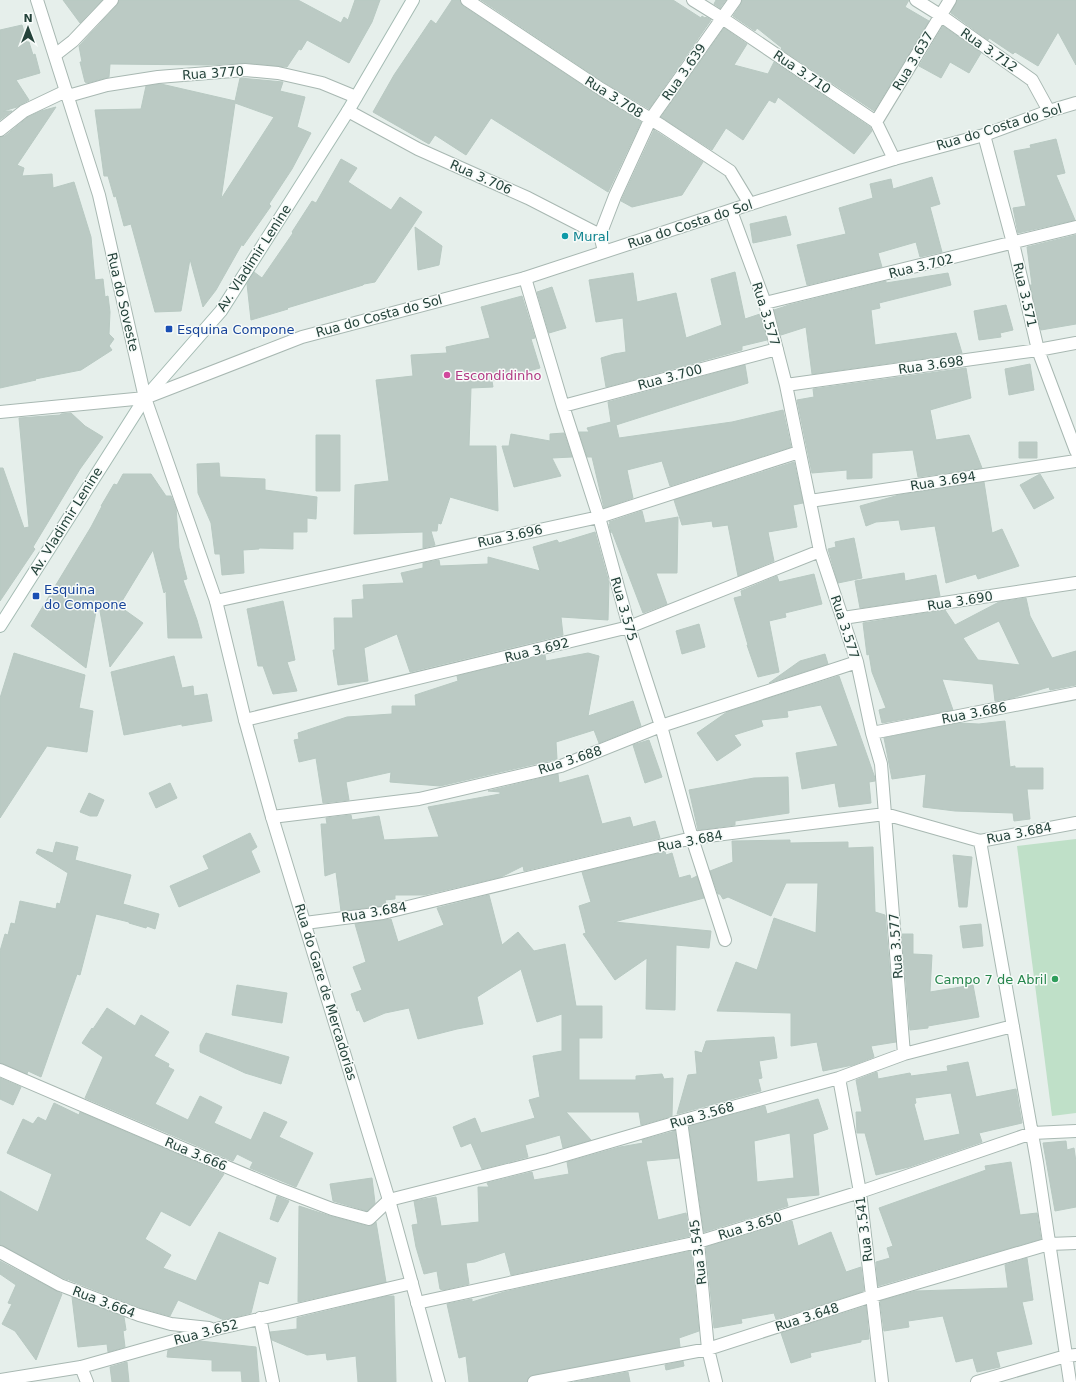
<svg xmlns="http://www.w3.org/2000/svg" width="1076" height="1382" viewBox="0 0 1076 1382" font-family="'DejaVu Sans',sans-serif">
<rect width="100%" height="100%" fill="#e6efeb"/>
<path fill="#bfe0c8" d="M1076 839V1113L1052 1116 1017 846Z"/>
<path fill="#bbcac4" stroke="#b8c9c2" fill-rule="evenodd" d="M63 0H102L80 23Z
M119 0H298L341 23 344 17 348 20 355 0H380L372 22 349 63 307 40 301 50 299 49 287 67 246 63 208 65 110 64 109 77 87 83 85 82 80 62H82L79 46 117 5Z
M452 0H460L463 6 597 95 641 122 608 192 491 118 466 155 435 135 429 144 373 112 394 75 431 20 436 24Z
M481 0H673L701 18 702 16 705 18 706 17 711 20 649 109 605 83Z
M716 0H726L720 8 714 4Z
M742 0H909L905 7 929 21 874 111 781 49 782 48 757 28 755 31 733 16 741 4Z
M957 0H1076V65L1058 32 1038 66 1015 52 1013 54 989 38 988 40 951 13Z
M22 25 27 42H29L33 55 35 54 40 73 16 80 29 100 17 107 3 111H12L0 120V30Z
M943 26 981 53 969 73 950 62 941 78 919 66Z
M724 28 747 44 734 65 768 74 774 62 870 127 872 131 854 154 778 97 775 103 769 100 743 140 726 128 712 150 661 117Z
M240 78 283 82 280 91 305 97 297 127 311 133 292 169 269 204 271 206 243 246 242 244 216 290 203 307 190 259 181 311 155 312 131 224 124 226 116 196 114 197 108 176H104L95 110 141 109 146 86 161 84 235 101ZM235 103 274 117 221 199Z
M56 107 17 165 24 168 22 176 52 174 53 188 74 182 91 237 95 280 103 279 105 297 108 296 110 312 109 334 114 339 109 346 112 350 81 370 35 379 36 380 0 388V137L5 136 28 117 41 111Z
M654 130 703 162 682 195 632 207 621 201Z
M1056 139 1065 173 1056 175 1075 220 1018 233 1013 208 1026 206 1014 151 1031 148 1030 145Z
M341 159 357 168 348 182 391 210 400 197 422 212 375 282 364 284 363 285 287 308 288 309 251 320 247 284 254 272 262 278 293 233 292 232 312 201 316 203Z
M932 177 940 204 930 207 942 252 920 257 916 242 878 253 882 267 807 285 797 245 846 234 839 208 873 198 870 184 891 179 893 189Z
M786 216 791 235 753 243 750 224Z
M415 227 442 246 439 265 418 270Z
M1076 235V324L1041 330 1030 285H1032L1027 247Z
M735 272 745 319 760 314 767 340 742 346V350L606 387 601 358 614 354 626 352 623 318 596 322 589 280 633 273 637 302 676 293 686 338 722 325 711 279Z
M948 273 951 285 879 303 880 308 871 310 875 345 956 333 962 353 812 374 806 327 781 335 774 310 789 305 886 281V283Z
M552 287 566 328 549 333 537 292Z
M522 296 535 338 531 339 540 368 492 381 493 387 471 388 469 446H496L498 511 450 497 441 524 438 523 437 531H431L435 545 423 548V532L354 534 355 485 389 481 376 380 413 376 411 355 447 353 446 347 490 338 481 307Z
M1006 305 1013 330 1000 333 1001 337 979 340 974 311Z
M1030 364 1034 390 1009 395 1005 369Z
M745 365 748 383 616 425 619 438 732 422 783 410 791 447 670 486 662 461 627 470 633 498 604 508 592 457H587L579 432H589L587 428 611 422 608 402Z
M966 368 971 398 930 410 936 440 969 435 982 468 918 477 913 450 872 453V478L847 479V470L812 473 797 400 814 397 813 389Z
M71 413 85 426 103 437 80 469 33 547 35 549 0 601V468H3L24 528 29 527 19 418 60 415 61 414Z
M564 433 572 457 552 458 561 476 514 487 502 446H509L511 434 550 441V434Z
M316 435H340V491H316Z
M1019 442H1037V458H1019Z
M794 462 803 503 793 505 797 527 768 532 774 561 738 576 728 525 713 527 712 521 682 525 674 500Z
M219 463 220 477 265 479V490L317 497 316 519 307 518V532H293V549L259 548V549L243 550 244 573 222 575 220 554H215L211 523 198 493 197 464Z
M123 474H151L166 496H171L176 508 179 548 187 579 183 580 197 620 202 638H168L166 591 164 593 153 550 119 606 143 623 110 667 98 600 86 668 31 626 91 527 102 506H101L114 484 117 485Z
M1040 474 1054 498 1034 509 1020 485Z
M984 482 992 533 1002 529 1019 566 978 579 976 574 946 583 935 526 901 530 899 520 876 522 866 526 860 506 899 495Z
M642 511 645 523 678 517 677 573H656L667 604 643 613 611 529V533L609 524 611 523 609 522Z
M595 532 609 583 608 620 561 617 563 635 410 672 397 634 364 648 368 681 338 685 333 650H335L334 618H353L352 600 364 599 363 585 404 583 401 573 423 568V563L439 560 440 566 488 564V557L540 571 533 547 557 540 559 543Z
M854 538 862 578 838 583 828 549 836 547 835 542Z
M904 573 905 581 936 575 940 596 860 608 855 581Z
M814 574 822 604 785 613 786 617 769 621 779 672 758 677 747 645H748L734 598 742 596 741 591 777 576 779 582Z
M1026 598 1030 616 1052 658 1076 651V685L1050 690 1049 687 1012 698 995 701 993 684 942 679 953 710 882 723 879 710 886 708 872 672 869 654 867 655 863 623 945 610 955 625 999 602ZM999 621 1020 665 978 660 963 638Z
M283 601 295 660 287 662 297 691 273 694 263 666H258L247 609Z
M699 624 705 647 682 654 676 631Z
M14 653 85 675 79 708 93 711 87 752 47 746 0 818V698Z
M588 653 599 656 588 716 633 701 641 726 599 743 594 730 556 742 557 759 440 786 390 782 391 772 346 782 349 800 323 803 316 758 299 762 294 740 299 739 298 733 347 717 392 714V706H416L415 695 458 681 457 676 545 655 546 661Z
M825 654 828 664 769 683 800 661Z
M174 656 182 688 193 686 194 696 207 694 212 721 182 726V724L124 735 111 672Z
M839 676 875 778V781L869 782 871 803 839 807 835 783 802 789 796 753 838 746 821 705 787 711 788 717 761 720 763 726 734 735 741 745 717 761 697 733 727 712Z
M1005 721 1010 767 1015 766V768H1043V789H1027L1030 819 1014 821 1013 813 955 811 923 807 926 774 892 779 884 738 960 723 979 724Z
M649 740 662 777 645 783 633 745Z
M558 774 559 783 588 775 602 824 630 817 633 827 655 821 660 838 524 871 523 866 501 877 424 895H395V899L385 900 386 904 382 906 341 911 336 872 325 876 321 824H327L326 818 351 815 352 820 379 816 384 840 439 837 428 807 500 794V792L488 791Z
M788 777 789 813 735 821V825L698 830 689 790 754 778Z
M170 783 177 798 156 808 149 793Z
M89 793 104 800 97 816H90L80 812Z
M250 833 257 847 251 851 260 872 179 907 170 886 209 869 203 856Z
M790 840V843L848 842V848L873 847 875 912 885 915 896 1042 871 1046 874 1057 853 1065 823 1071 817 1042 791 1046V1013L717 1011 736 962 757 970 774 918 816 933 818 883H786L771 916 728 897 723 899 720 894H718L710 871 733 862 732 841Z
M56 842 78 847 75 860 131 875 123 904 159 914 155 929 147 926 146 928 129 923V922L96 914 80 975 77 974 41 1077 28 1071 27 1074 0 1063V951L5 934 8 935 11 923 15 924 20 901 56 909 57 903 60 904 68 873 36 853 38 849 53 853Z
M665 852 666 855 672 853 679 878 690 875 691 879 697 876 704 898 614 922 711 931 709 948 676 945 675 1010 646 1009 647 958 615 980 583 934 586 933 579 906 591 902 582 872Z
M953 855 972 857 967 907H959Z
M489 895 502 945 518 932 534 951 565 944 576 1006H602V1038H579V1080H636V1076L662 1074 664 1079 673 1078 672 1116 641 1125 639 1112H566L591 1140 563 1148 560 1135 525 1145 528 1157 482 1169 471 1143 461 1147 453 1127 475 1118 481 1133 535 1118 529 1100 540 1097 533 1056 562 1051V1014L537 1022 521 969 477 997 483 1024 457 1029 418 1039 409 1008 385 1013 364 1022 359 1010 357 1011 351 994 362 990 353 967 366 962 355 924 391 919 398 942 444 925 437 908Z
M981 924 983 946 963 948 960 926Z
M902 934H913V954L932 955 930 992 973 985 979 1017 928 1026V1028L910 1030Z
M237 985 287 993 282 1023 232 1015Z
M107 1008 135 1026 141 1015 169 1032 154 1056 169 1064 168 1067 174 1070 155 1104 188 1120 200 1096 222 1107 214 1123 251 1140 264 1112 287 1122 279 1137 313 1153 296 1187 250 1168 253 1162 237 1154 233 1161 85 1098 103 1057 82 1043 92 1028 93 1029Z
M206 1033 289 1057 281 1084 245 1073 200 1052V1045Z
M774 1037 777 1058 759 1061 762 1078 758 1079 761 1091 677 1114 688 1075 697 1074 695 1051 702 1053 706 1041Z
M968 1062 976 1097 1016 1089 1022 1123 979 1133 982 1142 909 1167 876 1175 865 1133H857L856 1112H862L856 1080 877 1072 878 1079 910 1073 911 1076 948 1071 947 1066ZM951 1093 960 1134 924 1141 914 1104 916 1103 915 1098Z
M0 1078 21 1087 13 1105 0 1099Z
M818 1099 828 1129 813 1134 819 1195 786 1198 788 1206 704 1232 689 1126 765 1106 767 1114ZM790 1133 794 1178 757 1182 754 1141Z
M54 1103 79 1115 80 1112 224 1174 190 1226 161 1211 145 1239 171 1255 163 1268 196 1281 219 1232 276 1258 268 1284 259 1281 251 1313 224 1320 178 1300 170 1316 141 1308 69 1280V1277L68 1280 63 1278 0 1245V1191L38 1212 52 1174 7 1153 23 1119 33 1124 38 1117 46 1121Z
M675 1131 679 1158 646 1161 658 1220 686 1213 690 1236 511 1275 505 1252 475 1262 466 1263 469 1284 443 1290 440 1289 437 1271 424 1274 416 1247 412 1225 418 1224 414 1201 436 1197 441 1226 479 1222 478 1187H489L487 1183 532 1172 534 1180 569 1174 567 1162 620 1147 643 1143 642 1140Z
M1066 1141 1067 1150 1074 1148 1076 1162V1207L1055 1211 1043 1143Z
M1011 1162 1020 1215 1037 1213 1041 1239 878 1286 876 1262 890 1258 887 1248 893 1246 879 1208 986 1170 985 1166Z
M372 1178 375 1203 367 1211 333 1201 330 1184Z
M277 1196 289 1201 278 1222 270 1219Z
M299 1206 330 1216 367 1226H371L376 1222 386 1282 298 1302Z
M792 1221 798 1246 831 1232 846 1272 861 1267 864 1291 776 1319 774 1313 741 1319 742 1323 714 1328 706 1247Z
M691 1251 699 1331 679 1338 680 1347 533 1375 529 1377 527 1382H469L466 1356 459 1358 447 1304 472 1299V1302L504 1292Z
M1027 1258 1033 1300 1022 1302 1032 1344 996 1352 1000 1367 977 1372 973 1358 956 1362 943 1316 908 1321 909 1327 884 1331 880 1301 916 1291 1008 1288 1005 1265Z
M0 1261 62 1294 36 1360 15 1331 2 1324 12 1304 8 1303 16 1285 0 1274Z
M388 1296H394L396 1382H358L356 1356 327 1360 326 1353 307 1355 272 1340 270 1332 297 1329V1318Z
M72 1297 124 1317 126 1330 123 1331 125 1347 108 1352 107 1344 78 1347Z
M866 1306 869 1339 861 1340V1342L810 1353 811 1357 791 1363 781 1333Z
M200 1341 256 1347 259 1382H242L241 1371H212V1360L167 1357 168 1350Z
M683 1361 684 1366 666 1370 665 1365Z
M127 1362 129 1382H112L110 1367Z
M628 1372 630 1382H574Z"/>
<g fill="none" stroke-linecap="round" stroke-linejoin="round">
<g stroke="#a8b8b2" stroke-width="14">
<path id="minor" d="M467 0 601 89 662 126 730 171 750 204
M693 0 722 18 876 122 894 159
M916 0 940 15 1032 80 1049 111
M55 55 73 41 112 0
M68 96 107 85 158 77 245 70 278 73 322 83 356 97
M348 111 418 149 528 198 600 235 604 251
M876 122 950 0
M0 130 24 111 66 91
M984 135 1013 243 1038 350 1076 451
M731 211 765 303 786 385 820 551 857 662 872 733 881 764 904 1054
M600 235 615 196 650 120 735 0
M525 278 563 406 599 517 629 627 661 726 692 838 725 940
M765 303 1076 227
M786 385 1038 350 1076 343
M563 406 777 349
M810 501 1076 461
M216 601 599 517 799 452
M843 618 1076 583
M245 720 629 627 820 551
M872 733 1076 693
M272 817 419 799 561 766 661 726 857 662
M980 841 1037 1162 1070 1382
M305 923 383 913 692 838 885 814 980 841 1076 823
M0 1070 182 1148 277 1188 332 1209 369 1219 389 1200 548 1160 681 1121 839 1078 904 1054 1013 1026
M839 1078 860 1192 882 1382
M681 1121 698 1242 708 1349 716 1382
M0 1252 60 1285 139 1315 171 1324 209 1328
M417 1303 698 1242 860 1192 1032 1133 1076 1131
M260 1318 273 1382
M81 1367 87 1382
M0 1380 81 1367 216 1329 412 1283
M534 1382 708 1349 872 1296 1049 1244 1076 1243
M977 1382 1066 1356 1076 1355"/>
</g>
<g stroke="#a8b8b2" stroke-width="14">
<path id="tertiary" d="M37 0 99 195 145 398 216 601 245 720 272 817 389 1200 439 1382
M0 412 145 398 302 337 525 278 750 204 894 159 984 135 1049 111 1076 103"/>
</g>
<g stroke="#a4bbb3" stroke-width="14">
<path id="secondary" d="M0 626 145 398 221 311 348 111 413 0"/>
</g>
<use href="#minor" stroke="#fff" stroke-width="12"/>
<use href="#tertiary" stroke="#fff" stroke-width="12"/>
<use href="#secondary" stroke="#fff" stroke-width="12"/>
</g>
<circle fill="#0f9aa8" stroke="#f7fbf9" stroke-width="1.5" cx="565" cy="236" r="4"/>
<g fill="#1a4fb4" stroke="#f7fbf9" stroke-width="1.5">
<rect x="165" y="325" width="8" height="8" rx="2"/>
<rect x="32" y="592" width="8" height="8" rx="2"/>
</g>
<circle fill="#d1479c" stroke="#f7fbf9" stroke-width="1.5" cx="447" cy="375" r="4"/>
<circle fill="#2e9e5b" stroke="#f7fbf9" stroke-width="1.5" cx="1055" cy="979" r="4"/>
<g text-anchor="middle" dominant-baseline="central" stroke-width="3" stroke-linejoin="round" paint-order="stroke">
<g font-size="13" fill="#24423a" stroke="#f7fbf9">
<text transform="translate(989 50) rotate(35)">Rua 3.712</text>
<text transform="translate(913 61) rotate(-59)">Rua 3.637</text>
<text transform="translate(684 72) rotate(-55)">Rua 3.639</text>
<text transform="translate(802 72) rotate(34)">Rua 3.710</text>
<text transform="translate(213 73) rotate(-4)">Rua 3770</text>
<text transform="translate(614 97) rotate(32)">Rua 3.708</text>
<text transform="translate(999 127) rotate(-17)">Rua do Costa do Sol</text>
<text transform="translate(481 177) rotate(24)">Rua 3.706</text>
<text transform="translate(690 224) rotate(-18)">Rua do Costa do Sol</text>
<text transform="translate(254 258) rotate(-57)">Av. Vladimir Lenine</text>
<text transform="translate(921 266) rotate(-14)">Rua 3.702</text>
<text transform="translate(1025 295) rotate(77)">Rua 3.571</text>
<text transform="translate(123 302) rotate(77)">Rua do Soveste</text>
<text transform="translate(766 314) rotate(73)">Rua 3.577</text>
<text transform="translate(379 316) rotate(-15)">Rua do Costa do Sol</text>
<text transform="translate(931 365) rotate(-8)">Rua 3.698</text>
<text transform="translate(670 377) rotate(-15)">Rua 3.700</text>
<text transform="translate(943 481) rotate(-9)">Rua 3.694</text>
<text transform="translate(66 521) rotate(-58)">Av. Vladimir Lenine</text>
<text transform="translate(510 536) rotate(-12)">Rua 3.696</text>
<text transform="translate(960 601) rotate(-9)">Rua 3.690</text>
<text transform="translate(624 609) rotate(74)">Rua 3.575</text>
<text transform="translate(845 627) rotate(72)">Rua 3.577</text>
<text transform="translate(537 650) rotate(-14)">Rua 3.692</text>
<text transform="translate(974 713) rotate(-11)">Rua 3.686</text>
<text transform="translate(570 760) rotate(-18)">Rua 3.688</text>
<text transform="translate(1019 833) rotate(-11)">Rua 3.684</text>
<text transform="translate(690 841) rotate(-11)">Rua 3.684</text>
<text transform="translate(374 912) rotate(-10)">Rua 3.684</text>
<text transform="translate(896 946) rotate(-94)">Rua 3.577</text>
<text transform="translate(326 992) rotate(73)">Rua do Gare de Mercadorias</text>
<text transform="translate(702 1115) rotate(-16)">Rua 3.568</text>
<text transform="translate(196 1154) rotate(23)">Rua 3.666</text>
<text transform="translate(750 1226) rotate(-17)">Rua 3.650</text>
<text transform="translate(864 1229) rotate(-97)">Rua 3.541</text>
<text transform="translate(698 1252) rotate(-97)">Rua 3.545</text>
<text transform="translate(104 1302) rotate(21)">Rua 3.664</text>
<text transform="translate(807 1317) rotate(-18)">Rua 3.648</text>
<text transform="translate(206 1332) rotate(-15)">Rua 3.652</text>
</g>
<g font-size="13" fill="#0d838f" stroke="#f7fbf9" text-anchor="start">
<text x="573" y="236">Mural</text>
</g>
<g font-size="13" fill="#164399" stroke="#f7fbf9" text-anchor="start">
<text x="177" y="329">Esquina Compone</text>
<text x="44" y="589">Esquina<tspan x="44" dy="15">do Compone</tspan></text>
</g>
<g font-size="13" fill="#b23c85" stroke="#f7fbf9" text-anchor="start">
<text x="455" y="375">Escondidinho</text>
</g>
<g font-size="13" fill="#27864d" stroke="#f7fbf9" text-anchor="end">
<text x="1047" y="979">Campo 7 de Abril</text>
</g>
</g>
<g transform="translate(28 28)" stroke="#f7fbf9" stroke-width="3" paint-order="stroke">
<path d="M0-3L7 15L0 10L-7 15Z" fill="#24423a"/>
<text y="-6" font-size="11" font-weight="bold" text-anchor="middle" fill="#24423a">N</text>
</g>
</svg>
